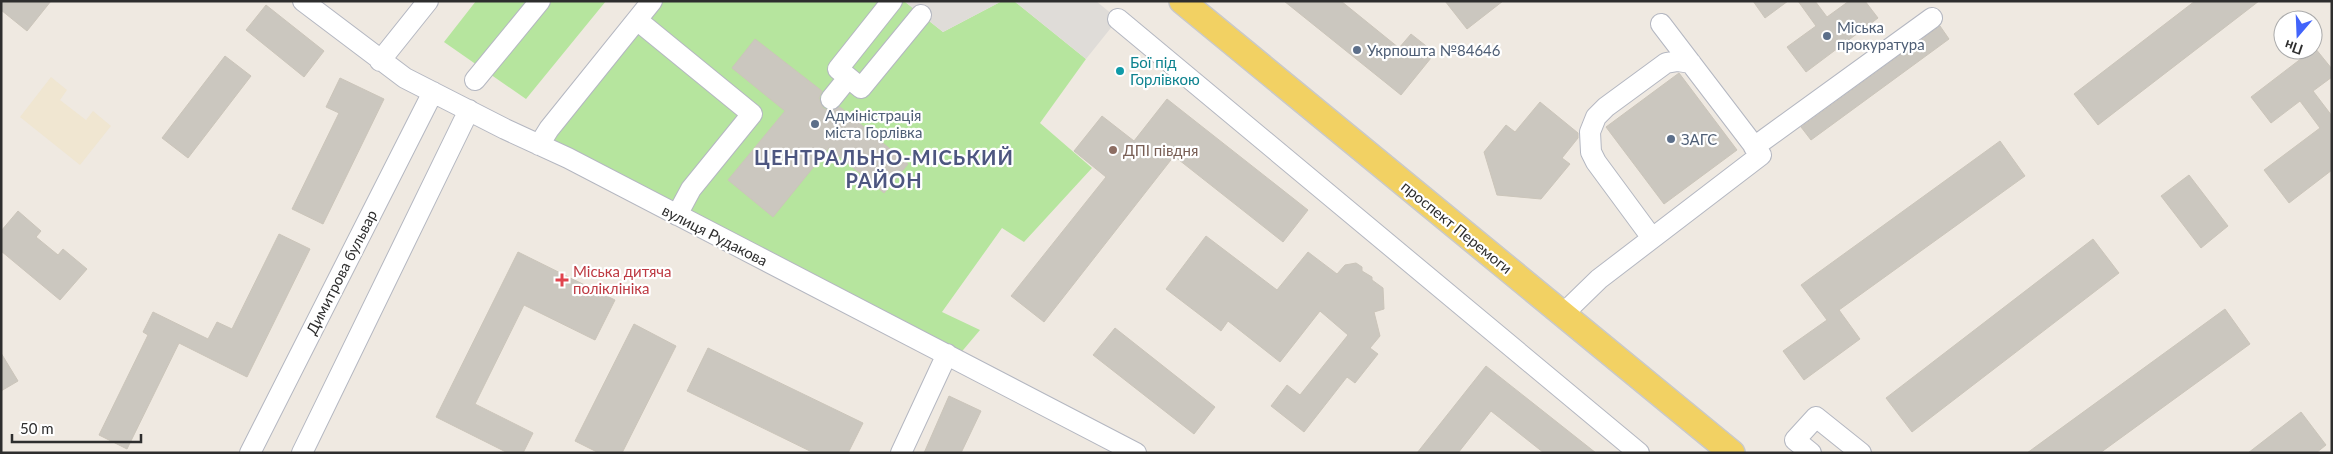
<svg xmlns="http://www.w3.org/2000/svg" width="2333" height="454" viewBox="0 0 2333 454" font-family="Lato,sans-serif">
<rect width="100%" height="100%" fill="#efe9e1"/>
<path fill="#f0e6d1" d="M51 77 67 90 60 100 86 120 93 111 111 126 80 165 20 117Z"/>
<path fill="#b6e59e" d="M476 1H606L526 99 444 42Z
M663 1H904L943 32 1002 1H1014L1086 59 1040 123 1092 168 1024 242 1002 228 942 312 980 330 953 362 541 152Z"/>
<path fill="#dfdcd8" d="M904 1H1002L943 32Z
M1014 1H1096L1118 19 1086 59Z"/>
<path fill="#cbc7bf" stroke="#cbc5ba" d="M1 1H51L27 31 1 10Z
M1284 1H1341L1399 48 1411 34 1435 53 1401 95Z
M1445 1H1503L1467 29Z
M1753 1H1788L1765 18Z
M1798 1H1815L1827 17 1849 1H1865L1878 18 1806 72 1787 47 1816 26Z
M2195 1H2259L2098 125 2074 94Z
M266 5 324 51 304 77 246 30Z
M1940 26 1949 39 1811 140 1801 127Z
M755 39 822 91 819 98 823 108 830 111 840 107 908 164 884 193 829 148 773 217 728 180 785 111 732 68Z
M2315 48 2332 69V77L2313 91 2332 116V170L2289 203 2264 170 2320 128 2300 101 2271 123 2251 97Z
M225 56 251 76 188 158 162 138Z
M1679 73 1737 150 1664 204 1606 127Z
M340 78 384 99 323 224 292 209 339 113 326 107Z
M1167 99 1308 210 1283 242 1174 156 1044 322 1011 296 1106 177 1074 151 1102 116 1134 141Z
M1540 102 1578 133V138L1562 158 1570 164 1541 199 1497 195 1484 152 1506 125 1515 132Z
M2000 141 2025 176 1839 310 1860 339 1804 380 1783 351 1827 320 1801 285Z
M2189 175 2228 226 2201 248 2161 196Z
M18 211 41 231 36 237 58 255 63 249 87 269 60 300 1 251V231Z
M279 234 310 249 247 377 179 343 127 449 99 435 148 335 143 332 153 312 208 339 217 322 232 329Z
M1206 236 1277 290 1308 252 1337 274 1345 265 1356 263 1362 267V271L1372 277V280L1383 288 1384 309 1374 312 1380 336 1370 348 1378 354 1355 383 1347 377 1304 432 1271 406 1287 385 1300 395 1348 335 1320 311 1280 362 1228 321 1221 331 1166 289Z
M2093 239 2119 273 1912 432 1886 398Z
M518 252 615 300 595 340 524 305 475 404 533 433 523 453H508L436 417Z
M2225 309 2250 344 2100 453H2027Z
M634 324 676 346 622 453H599L575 441Z
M1115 328 1215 407 1194 434 1093 355Z
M708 348 863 423 848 453H814L687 391Z
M1 353 18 381 1 391Z
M1486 366 1596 453H1544L1491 411 1458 453H1417Z
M949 396 981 411 961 453H924Z
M2301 412 2326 445 2316 453H2248Z"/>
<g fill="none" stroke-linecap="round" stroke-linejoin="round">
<g stroke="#b4b7c1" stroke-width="22">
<path id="minor" d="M303 1 405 78 505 129 568 158 1136 453
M892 1 838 69 861 88 921 15
M1118 19 1639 453
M637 20 752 114 691 189 677 215
M380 61 428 1
M475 80 540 1
M831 99 848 78
M539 145 549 129 652 1
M1754 147 1932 18
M1652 238 1596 162 1591 152 1590 132 1596 117 1606 107 1666 63 1678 61 1691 63
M1563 314 1599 279 1761 155 1661 24
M250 453 433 92
M302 453 469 110
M901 453 947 354
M1811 453 1795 440 1816 417 1861 453"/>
</g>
<g stroke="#c9c9c9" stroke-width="28">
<path id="major" d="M1182 1 1732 453"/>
</g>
<use href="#minor" stroke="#fff" stroke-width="20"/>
<use href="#major" stroke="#f2d163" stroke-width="25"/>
</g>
<g fill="#5c6f8a" stroke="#fff" stroke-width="2">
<circle cx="1827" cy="36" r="5"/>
<circle cx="1357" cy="50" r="5"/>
<circle cx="815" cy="124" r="5"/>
<circle cx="1671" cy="139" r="5"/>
</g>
<circle fill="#0f9aa8" stroke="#fff" stroke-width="2" cx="1120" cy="71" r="5"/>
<circle fill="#8d6e63" stroke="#fff" stroke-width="2" cx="1113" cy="150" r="5"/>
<path fill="#e0444e" stroke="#fff" stroke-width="2" d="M559.5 272.5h5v5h5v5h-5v5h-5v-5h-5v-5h5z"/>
<g text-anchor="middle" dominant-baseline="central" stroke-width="4.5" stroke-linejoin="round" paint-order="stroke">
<g font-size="15" fill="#4e5e75" stroke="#fff" text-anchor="start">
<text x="1837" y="27">Міська<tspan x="1837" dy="17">прокуратура</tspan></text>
<text x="1367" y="50">Укрпошта №84646</text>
<text x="825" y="115">Адміністрація<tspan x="825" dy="17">міста Горлівка</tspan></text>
<text x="1681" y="139">ЗАГС</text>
</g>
<g font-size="15" fill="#0d838f" stroke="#fff" text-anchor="start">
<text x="1130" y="62">Бої під<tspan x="1130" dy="17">Горлівкою</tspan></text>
</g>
<g font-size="15" fill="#785e54" stroke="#fff" text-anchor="start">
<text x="1123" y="150">ДПІ півдня</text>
</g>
<g font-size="15" fill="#2e2e2e" stroke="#fff">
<text transform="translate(1457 227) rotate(39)">проспект Перемоги</text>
<text transform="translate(715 235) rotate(27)">вулиця Рудакова</text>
<text transform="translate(341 272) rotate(-63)">Димитрова бульвар</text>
</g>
<g font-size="15" fill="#be3a42" stroke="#fff" text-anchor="start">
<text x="573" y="271">Міська дитяча<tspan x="573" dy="17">поліклініка</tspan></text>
</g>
<g font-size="20" font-weight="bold" letter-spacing="1" fill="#4d5680" stroke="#fff">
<text x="884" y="157">ЦЕНТРАЛЬНО-МІСЬКИЙ<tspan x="884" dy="23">РАЙОН</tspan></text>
</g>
</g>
<rect width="2333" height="454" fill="none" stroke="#2e2e2e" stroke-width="5"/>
<g transform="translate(2298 35) rotate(199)"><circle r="24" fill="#ffffff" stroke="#ababab"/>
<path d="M0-4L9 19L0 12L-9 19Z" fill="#4264fb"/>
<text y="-8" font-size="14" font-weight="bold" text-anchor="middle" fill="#2e2e2e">Пн</text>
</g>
<path d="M12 434v8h129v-8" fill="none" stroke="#2e2e2e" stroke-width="2.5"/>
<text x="20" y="434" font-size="15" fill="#2e2e2e" stroke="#ffffff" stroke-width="4" paint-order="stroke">50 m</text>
</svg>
